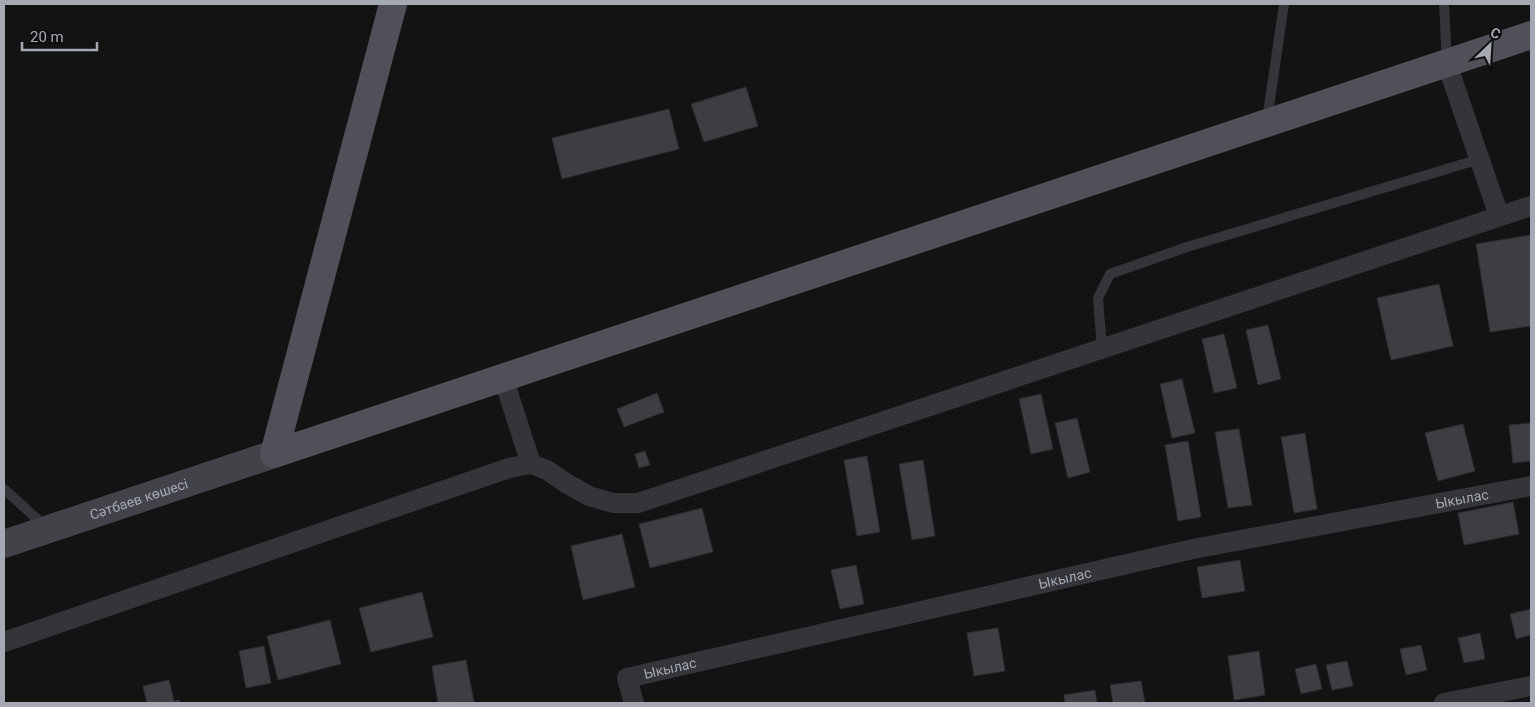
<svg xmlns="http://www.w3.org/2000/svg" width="1535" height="707" viewBox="0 0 1535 707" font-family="Roboto,sans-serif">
<rect width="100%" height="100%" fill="#131314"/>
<path fill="#3d3e41" stroke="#2d2d30" d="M746 87 758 126 704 142 691 104Z
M669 109 679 149 562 179 552 138Z
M1531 235V326L1490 332 1476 244Z
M1439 284 1453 346 1391 360 1377 298Z
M1268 325 1281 379 1258 385 1246 330Z
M1224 334 1237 388 1214 393 1202 339Z
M1182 379 1195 433 1172 438 1160 384Z
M657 393 664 412 624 427 617 409Z
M1041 394 1053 449 1031 454 1019 399Z
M1077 418 1090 472 1068 478 1055 423Z
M1531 423V461L1513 463 1509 425Z
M1463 424 1475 471 1438 481 1425 433Z
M1239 429 1252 505 1228 508 1215 432Z
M1305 433 1317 509 1294 513 1281 437Z
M1188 441 1201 517 1178 521 1165 445Z
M645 451 650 465 639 468 635 454Z
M867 456 880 532 857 536 844 460Z
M923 460 935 536 912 540 899 464Z
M1513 502 1519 534 1464 545 1458 513Z
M702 508 713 552 650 568 639 524Z
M622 534 635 587 583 600 571 546Z
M1240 560 1245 591 1202 598 1197 567Z
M856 565 864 604 840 609 831 570Z
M422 592 433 637 371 652 359 608Z
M1531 609V635L1516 639 1510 614Z
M330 620 341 664 278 680 267 636Z
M998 628 1005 671 974 676 967 633Z
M1480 633 1485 659 1464 663 1458 638Z
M1421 645 1427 670 1406 675 1400 649Z
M264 646 271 683 246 688 239 651Z
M1259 651 1265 695 1234 700 1228 656Z
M466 660 474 702 438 703 432 666Z
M1347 661 1353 686 1332 690 1326 665Z
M1316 664 1322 689 1301 694 1295 669Z
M169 680 174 701 179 700 180 703H147L143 686Z
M1141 681 1145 703H1113L1110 685Z
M1095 690 1097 703H1065L1064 695Z"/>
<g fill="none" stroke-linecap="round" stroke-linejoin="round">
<path stroke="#343539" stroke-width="10" d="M1444 4 1447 63
M1267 120 1284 4
M1102 349 1098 298 1110 274 1187 247 1480 159
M4 489 46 527"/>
<g stroke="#343539" stroke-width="20">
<path d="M1447 64 1499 216"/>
<path d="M503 377 531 464"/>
<path d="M4 642 509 468 531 464 547 470 566 483 589 496 613 503H638L1531 206"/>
<path id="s1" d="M634 703 627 678 1193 549 1531 486"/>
<path d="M1444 703 1531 686"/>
</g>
<path stroke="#424349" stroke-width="28" id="s2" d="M4 544 274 454"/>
<path stroke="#505158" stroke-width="28" d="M274 454 1531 35
M274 454 393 4"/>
</g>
<g text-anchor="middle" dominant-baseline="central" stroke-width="5" stroke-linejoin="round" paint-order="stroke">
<g font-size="14" fill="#a5a9b4" stroke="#0e0e0f">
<text stroke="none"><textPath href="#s2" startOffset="142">Сәтбаев көшесі</textPath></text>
<text stroke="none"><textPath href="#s1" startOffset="880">Ыкылас</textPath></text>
<text stroke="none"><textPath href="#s1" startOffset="475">Ыкылас</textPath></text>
<text stroke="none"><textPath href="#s1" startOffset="70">Ыкылас</textPath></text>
</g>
</g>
<rect width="1535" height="707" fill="none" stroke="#a5a9b4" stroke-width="10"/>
<g transform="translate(1490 45) rotate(25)" stroke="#0e0e0f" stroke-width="4" paint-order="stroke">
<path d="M0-4L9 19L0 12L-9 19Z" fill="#a5a9b4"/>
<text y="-8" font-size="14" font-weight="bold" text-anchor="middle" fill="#a5a9b4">С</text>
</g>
<path d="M22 42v8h75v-8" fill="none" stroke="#a5a9b4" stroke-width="2.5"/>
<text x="30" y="42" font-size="15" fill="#a5a9b4" stroke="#0e0e0f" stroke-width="4" paint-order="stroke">20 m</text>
</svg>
